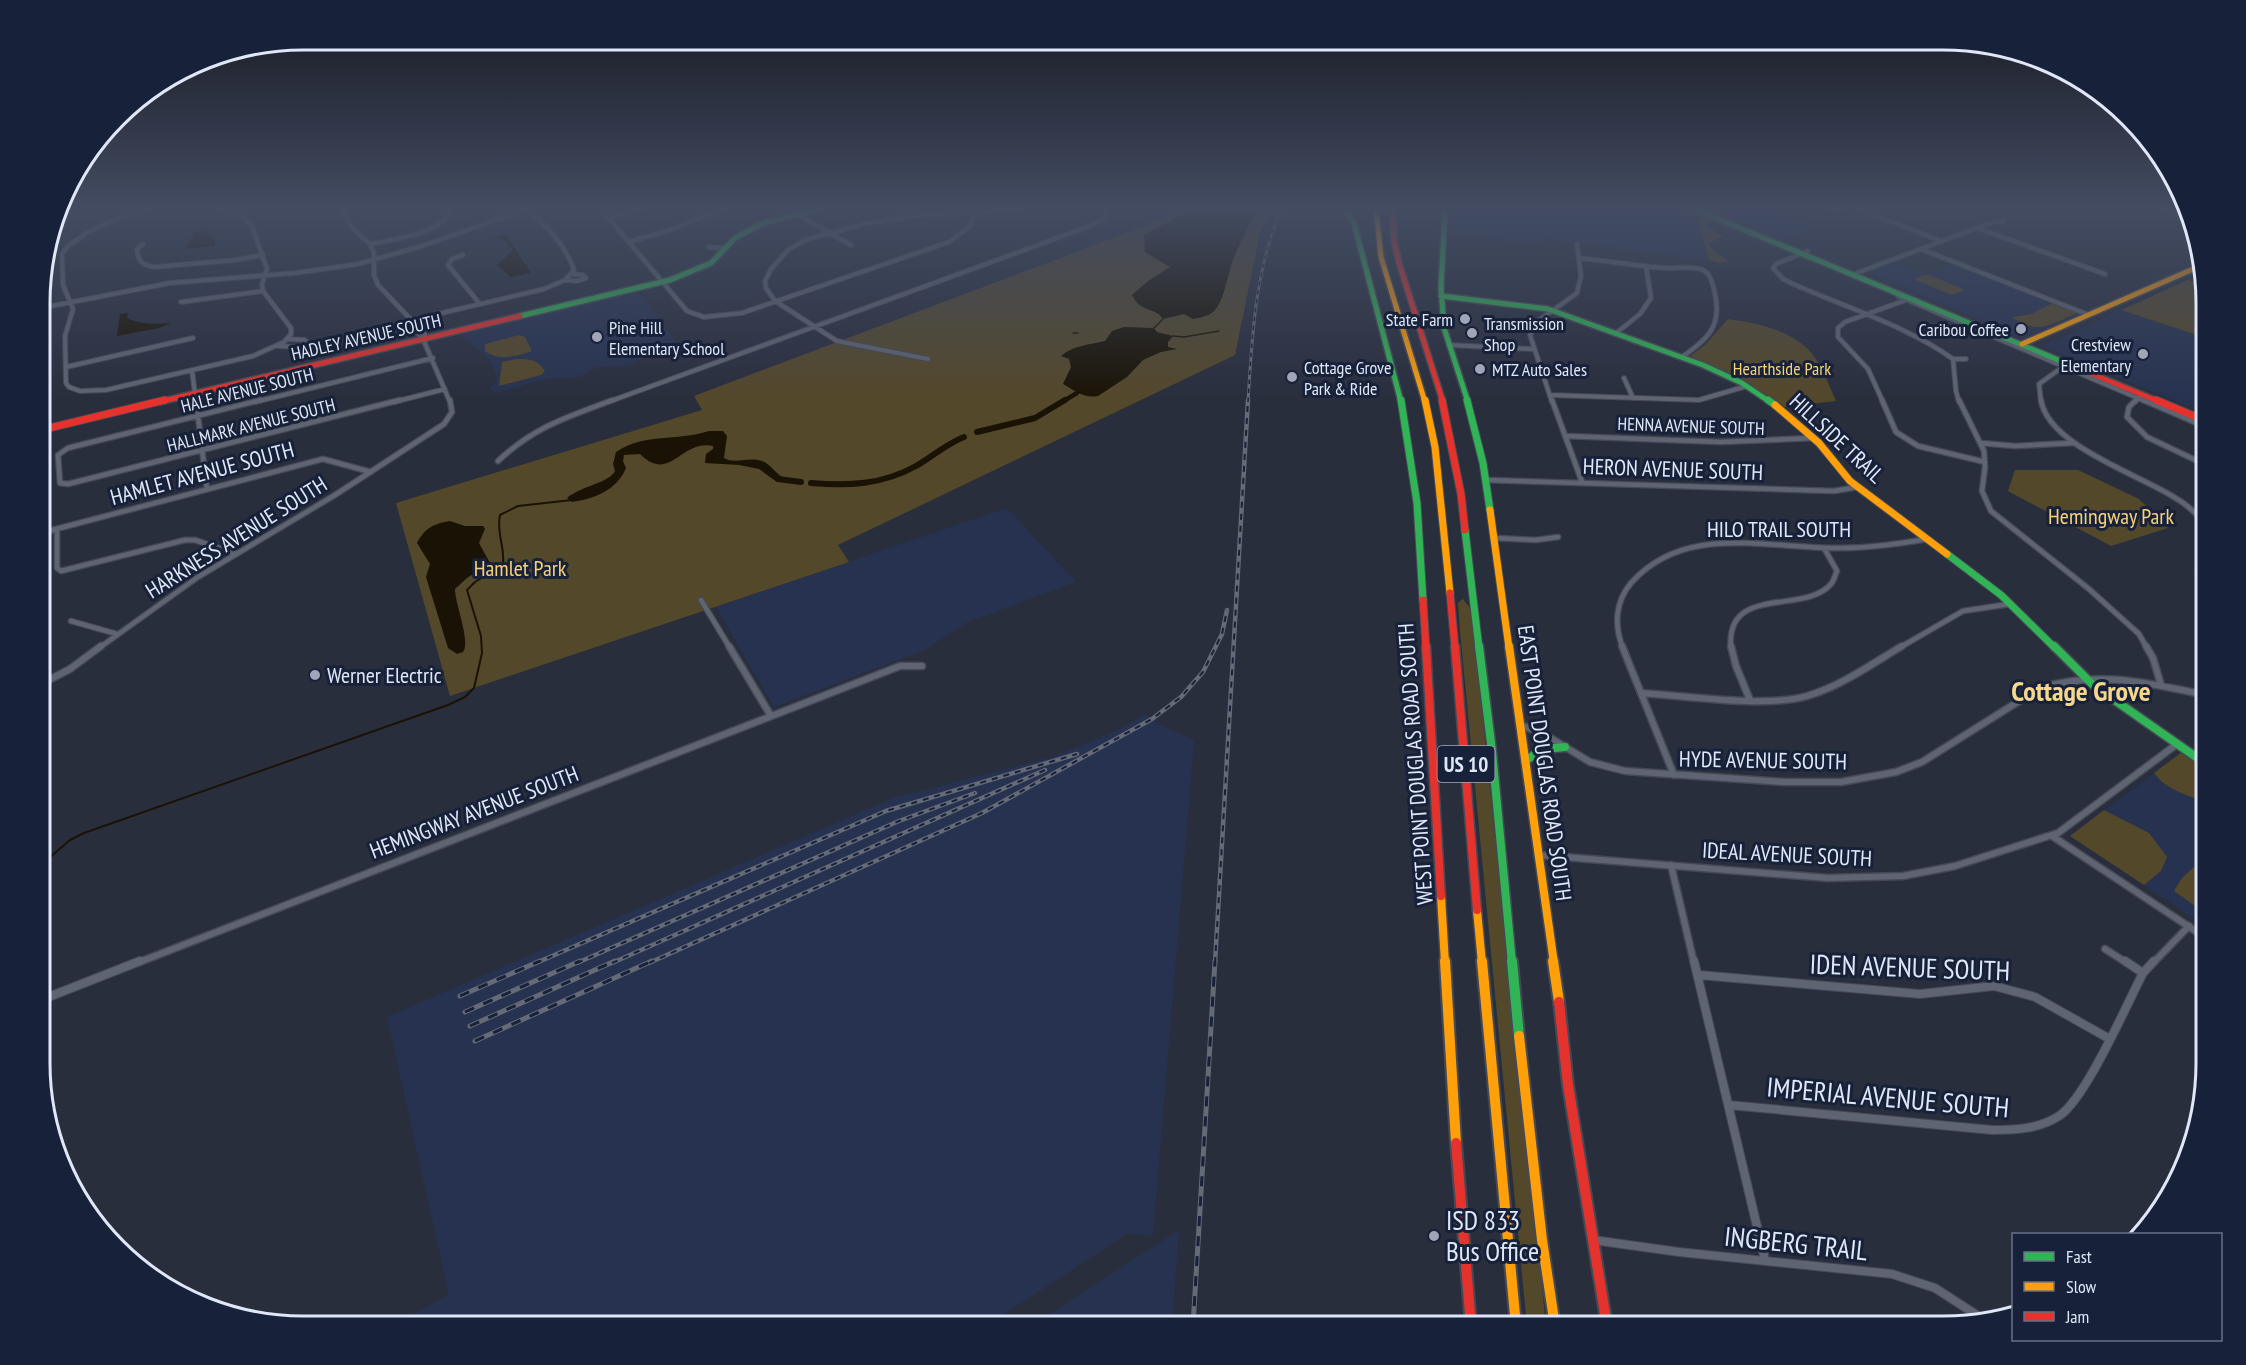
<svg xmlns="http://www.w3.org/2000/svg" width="2246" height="1365" viewBox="0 0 2246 1365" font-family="'PT Sans Narrow',sans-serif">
<rect width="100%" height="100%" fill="#292e3d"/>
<path fill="#273250" d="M1451 209H1691L1705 222 1711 260 1547 239 1534 242 1449 236Z
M1707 209H1770L1817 228 1783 240Z
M1895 261 1927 274 1954 264 2080 314 2022 338 1867 272Z
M638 291 676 342 629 365 595 367 580 377 541 380 498 393 489 390 497 379 493 366 484 354 460 335Z
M2121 310 2206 338V414L2042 346Z
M1007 508 1076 582 966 623 925 650 774 707 716 607Z
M1146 714 1158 724 1194 740 1153 1236 1127 1234 986 1326H389L449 1295 387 1017 896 797 1056 756 1118 730Z
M2182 752 2206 769V927L2070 836Z
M1179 1230 1172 1326H1031Z"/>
<path fill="#54482b" d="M1177 209H1274L1260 233 1235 355 838 545 849 562 450 696 396 503 702 410 694 396 1153 223Z
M1677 209H1691L1715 218 1706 225 1723 236 1709 243 1714 251 1729 261 1719 263 1709 260 1697 218Z
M1923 275H1929L1965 290 1951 295 1914 279Z
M2188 280 2206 287V338L2121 310Z
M2053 303 2077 313C2052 324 2037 336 2012 317L2031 314Z
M1728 319C1756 323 1794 330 1813 355 1823 368 1829 386 1836 401L1784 407 1737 376 1690 356 1705 345Z
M519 335 525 337 532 351C516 356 500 362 485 351V344Z
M516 359C530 359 537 359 545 371L541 375 499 386 502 362Z
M2015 470H2078L2139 499 2168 528 2111 546 2008 491Z
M1463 599 1470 608 1473 626 1546 1326H1527L1460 631 1458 603Z
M2182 752 2206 769V802C2187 795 2166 790 2154 773Z
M2104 810 2149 833 2167 857 2161 871 2144 885 2070 836Z
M2196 865H2206V914L2174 891 2182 878Z"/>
<path fill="#1a1305" d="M1192 209H1257C1249 226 1240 242 1233 260 1228 273 1224 302 1214 311 1209 316 1199 318 1193 319L1184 314 1163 319C1156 307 1140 313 1132 295L1148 281 1170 267 1145 252 1144 235Z
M203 230 214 239 215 246 188 249 186 245 195 236 192 233Z
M505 234 506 235 531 273 511 277 497 265 513 250 505 240 493 237Z
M128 313 127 318C140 325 157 324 171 323L159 328 117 336 120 314Z
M1124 327 1154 328 1157 332 1173 336 1168 342V347L1177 349 1161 352 1143 360 1127 377 1098 396C1084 399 1074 390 1063 384L1071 367 1069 359 1061 356C1074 345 1089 345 1105 341L1112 331Z
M709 431H723L727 436 724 458C734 464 746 458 758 460 771 462 774 474 786 479L777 482 759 469 739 465 705 463 706 454 713 449V446C681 439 670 484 640 454L624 455 623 461 626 468C617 490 594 499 572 502L567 498C581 486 609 483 615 471L613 464 616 452C647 432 675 442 709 431Z
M450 521 465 526H483L485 529 479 543 490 563 467 578 455 589C455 604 471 642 463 652L457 654 448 648 426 577 430 564 417 543C425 528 433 524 450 521Z"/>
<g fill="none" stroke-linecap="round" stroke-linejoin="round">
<path stroke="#1a1305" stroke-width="1.5" d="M1154 328 1163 319
M1073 333H1078
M1173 336 1184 337 1219 331"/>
<path stroke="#1a1305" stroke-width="2" d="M41 865 70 840 84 833 448 705 465 697 474 688 482 653 481 636 467 590 475 582 503 564C505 547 496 532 500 515L518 506 572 500"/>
<path stroke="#1a1305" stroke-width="4.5" d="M1062 402 1077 393"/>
<path stroke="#1a1305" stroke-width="6" d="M977 432 1035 418 1065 400
M778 479 801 482
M811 483C848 486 882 485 916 466 932 457 946 444 964 437"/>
<g stroke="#444955" stroke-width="6">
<path id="street-far3" d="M147 209 113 220 88 232 68 246 62 254 63 285 73 309 65 336 66 383 69 387 80 391 106 390 253 356 284 342 291 334V328L263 291 262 284 267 269 252 226 241 215 219 209
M342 209 352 228 370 244 374 253V275L378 285 418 327
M601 209 687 311 704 317 742 313 949 242 971 225 974 209
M1169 209 1178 212
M1832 209H1841
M1859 209 1941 241
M2163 209 2186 216
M232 212 241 209
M797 214 851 245
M608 217 641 209
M1977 228 2105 274
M628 242 667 231 722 209
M143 244 137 249C138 261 142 265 154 267L236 260 263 255
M370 244C395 239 440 235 452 209
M709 247 725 248
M1921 249 2089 315
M1808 251 1776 264 1773 268 1783 279 1793 284C1843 306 1909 327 1953 359L1956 391 1959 402
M463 255 452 259 448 265 479 303
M1579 258C1608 261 1637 266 1666 268 1677 269 1692 265 1703 270 1710 273 1712 282 1714 289 1723 325 1710 337 1682 357
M1854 274 1993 222 2003 221
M565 280 577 281 586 278 583 275 572 274
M1898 296 2147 402
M181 302 263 291
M41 308 170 283 295 273 358 264 422 246 527 209
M412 320 544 289 565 280 574 270C566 247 546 222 525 210
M418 327 422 328 425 335 423 339 415 330Z
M1615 334 1640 314 1651 298 1646 266
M423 339 450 402
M1449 345 1533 349
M278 346 300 347 307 343 305 340 288 339
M928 359 837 341 775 301 766 288 765 281 771 269 788 250 805 240 863 224 912 216 1019 209
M1953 359H1966
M66 367 193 338
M192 370 196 402
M1624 378 1633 398
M1550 395 1699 400 1747 386
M255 402 433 358
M394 402 445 389
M608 402 1090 226 1107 217 1105 209
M1552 402 1530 335 1538 321 1577 293 1581 276 1577 244
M1883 402 1868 369 1838 337V328L1845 322 1906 300
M2041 402 2039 384 2064 366
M2135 402 2140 397"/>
</g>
<g stroke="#444955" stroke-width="7">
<path id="street-far2" d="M196 400 207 489
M261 400 68 448 58 455 60 483 68 484 400 400
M1552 400 1582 482
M1882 400 1896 432 1918 446 1985 462
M1959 400 1984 451 1985 467 1982 491 1991 511 2089 589 2139 634 2147 648
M2041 400C2048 446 2141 475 2177 499 2188 505 2197 515 2206 523
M2136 400 2129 407 2127 417 2147 437 2206 465
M2143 400 2206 427
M1566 436 1721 442 1814 438
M1981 443 2015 446 2073 443
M498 461C534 427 567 417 613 400
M1486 480 1834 491 1858 487
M57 529V568L61 571 185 540H195L236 554
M41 533 323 459 371 472
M1494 538 1536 540 1558 537
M2198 573H2206
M701 600 730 648
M71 621 117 634
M99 648 198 577 335 495 444 424 452 412 450 400
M1623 648C1614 626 1615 602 1631 583 1685 522 1769 549 1840 548 1869 548 1898 544 1927 539
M1731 648C1725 584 1805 615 1831 584 1834 581 1835 575 1837 571L1824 548
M1899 648 1963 611 2010 604"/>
</g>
<g stroke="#444955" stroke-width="9">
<path id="street-far1" d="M729 646 771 716
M1622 646 1674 775
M1731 646 1736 666 1750 700
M2146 646 2153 658 2161 685
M41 684 70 669 101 646
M1641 693C1685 696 1767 708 1807 696 1841 686 1872 664 1902 646
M1521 725 1544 734 1590 762 1625 771 1784 782H1841L1896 772 1922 762 2040 688C2099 670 2148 683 2206 695
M2052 836 2206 938
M1539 855 1828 878 1903 876 1955 866 2058 833 2177 744
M1671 865 1694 963
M2105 949 2127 963
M137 963 900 666H922
M2153 963 2189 926"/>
</g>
<g stroke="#444955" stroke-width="10">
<path id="street" d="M1694 961 1765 1260
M2125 961 2143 973
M1699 975 1920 994 1994 986 2035 997 2108 1038
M41 1000 140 961
M1729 1105 1992 1130C2015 1130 2039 1129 2059 1116 2086 1098 2126 1006 2143 973L2154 961
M1593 1240 1679 1252 1892 1274 1935 1288 1983 1319"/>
</g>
<g stroke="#444955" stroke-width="8">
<path id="fast-far3" d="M1345 209 1354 223 1401 402
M1445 209 1441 287 1444 328 1468 402
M1694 209 2068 364
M1441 296 1548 309 1703 365 1742 383 1770 402
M520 316 670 280 711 263 735 238 761 224 818 209"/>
</g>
<g stroke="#444955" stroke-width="9">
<path id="fast-far2" d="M1401 400 1417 503 1423 600
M1467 400 1483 463 1490 510
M1768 400 1775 405
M1465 530 1479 648
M1947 554 2001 595 2055 648"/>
</g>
<g stroke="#444955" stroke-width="11">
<path id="fast-far1" d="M1479 646 1492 751 1512 963
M2054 646 2093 685 2206 764
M1526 760 1544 749 1565 747"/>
</g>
<g stroke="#444955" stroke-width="14">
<path id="fast" d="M1512 961 1519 1036"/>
</g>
<g stroke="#444955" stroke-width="8">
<path id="slow-far3" d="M1376 209 1381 257 1425 402
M2022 344 2200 266"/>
</g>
<g stroke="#444955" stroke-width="9">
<path id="slow-far2" d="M1425 400 1435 447 1450 593
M1775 405 1819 443 1850 481 1947 554
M1490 510 1509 648"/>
</g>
<g stroke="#444955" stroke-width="11">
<path id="slow-far1" d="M1509 646 1554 963
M1441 896 1445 963
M1477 910 1482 963"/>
</g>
<g stroke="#444955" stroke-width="14">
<path id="slow" d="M1445 961 1456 1143
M1482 961 1516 1326
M1553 961 1559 1002
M1519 1036 1542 1240 1555 1326"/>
</g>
<g stroke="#444955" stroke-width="8">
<path id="jam-far3" d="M1392 209 1394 241 1399 263 1443 402
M2068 364 2160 402
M159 402 520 316"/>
</g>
<g stroke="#444955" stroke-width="9">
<path id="jam-far2" d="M1442 400 1461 494 1465 530
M2156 400 2206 421
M41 430 165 400
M1450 593 1455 648
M1423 600 1426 648"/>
</g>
<g stroke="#444955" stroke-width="11">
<path id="jam-far1" d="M1426 646 1441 896
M1455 646 1477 910"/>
</g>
<g stroke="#444955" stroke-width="14">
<path id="jam" d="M1559 1002 1568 1085 1607 1326
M1456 1143 1471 1326"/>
</g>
<use href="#street-far3" stroke="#5f6472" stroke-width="4"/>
<use href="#street-far2" stroke="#5f6472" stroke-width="4.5"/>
<use href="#street-far1" stroke="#5f6472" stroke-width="6"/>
<use href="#street" stroke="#5f6472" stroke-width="8"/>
<use href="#fast-far3" stroke="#30b455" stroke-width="5"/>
<use href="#fast-far2" stroke="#30b455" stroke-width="7"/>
<use href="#fast-far1" stroke="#30b455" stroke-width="8"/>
<use href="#fast" stroke="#30b455" stroke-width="10"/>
<use href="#slow-far3" stroke="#ff9f0a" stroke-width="5"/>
<use href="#slow-far2" stroke="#ff9f0a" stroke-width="7"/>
<use href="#slow-far1" stroke="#ff9f0a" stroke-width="8"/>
<use href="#slow" stroke="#ff9f0a" stroke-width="10"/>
<use href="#jam-far3" stroke="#e5322d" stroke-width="5"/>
<use href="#jam-far2" stroke="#e5322d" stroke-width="7"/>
<use href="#jam-far1" stroke="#e5322d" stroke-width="8"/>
<use href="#jam" stroke="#e5322d" stroke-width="10"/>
<g stroke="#646a76" stroke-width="3">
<path id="rail-far2" d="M1248 402C1252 336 1255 271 1281 209"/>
</g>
<g stroke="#646a76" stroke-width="4.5">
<path id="rail-far1" d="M536 963 886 811 1077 754
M577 963 899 821 975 793
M612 963 1045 770
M649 963 982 813 1152 719 1181 697 1203 672 1222 634 1227 610
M1215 963 1248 400"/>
</g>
<g stroke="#646a76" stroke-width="5">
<path id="rail" d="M460 996 540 961
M465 1012 580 961
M470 1026 615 961
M475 1041 652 961
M1193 1326 1215 961"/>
</g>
<use href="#rail-far2" stroke="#18213a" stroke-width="1.5" stroke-dasharray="4.5" stroke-linecap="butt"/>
<use href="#rail-far1" stroke="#18213a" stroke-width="2" stroke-dasharray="6" stroke-linecap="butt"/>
<use href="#rail" stroke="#18213a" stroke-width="3" stroke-dasharray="10" stroke-linecap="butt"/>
</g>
<linearGradient id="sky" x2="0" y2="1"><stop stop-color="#171922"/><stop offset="0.52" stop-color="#434c62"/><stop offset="1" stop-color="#434c62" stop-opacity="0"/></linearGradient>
<rect width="2246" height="400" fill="url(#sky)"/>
<g fill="#a0a6b7" stroke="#18213a" stroke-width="2">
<circle cx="1465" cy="319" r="6"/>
<circle cx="2021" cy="329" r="6"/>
<circle cx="1472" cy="333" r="6"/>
<circle cx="597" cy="337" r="6"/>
<circle cx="2143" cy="354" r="6"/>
<circle cx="1480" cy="369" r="6"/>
<circle cx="1292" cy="377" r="6"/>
<circle cx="315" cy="675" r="6"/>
<circle cx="1434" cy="1236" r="6"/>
</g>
<g text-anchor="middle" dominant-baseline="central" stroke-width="6" stroke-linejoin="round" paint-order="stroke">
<g font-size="18" fill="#e0e7f8" stroke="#18213a" text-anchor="start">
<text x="1453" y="319" text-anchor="end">State Farm</text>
<text x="1484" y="323">Transmission<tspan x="1484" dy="21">Shop</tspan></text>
<text x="609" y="327">Pine Hill<tspan x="609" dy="21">Elementary School</tspan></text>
<text x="2009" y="329" text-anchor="end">Caribou Coffee</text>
<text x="2131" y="344" text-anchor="end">Crestview<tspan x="2131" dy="21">Elementary</tspan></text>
<text x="1304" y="367">Cottage Grove<tspan x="1304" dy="21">Park &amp; Ride</tspan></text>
<text x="1492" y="369">MTZ Auto Sales</text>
</g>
<g font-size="18" fill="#e0e7f8" stroke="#18213a">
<text transform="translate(366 337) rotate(-13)">HADLEY AVENUE SOUTH</text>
<text transform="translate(247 390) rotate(-14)">HALE AVENUE SOUTH</text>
<text transform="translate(251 425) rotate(-14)">HALLMARK AVENUE SOUTH</text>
<text transform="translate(1691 426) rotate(2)">HENNA AVENUE SOUTH</text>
</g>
<g font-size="18" fill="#f7d276" stroke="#18213a">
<text x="1782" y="368">Hearthside Park</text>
</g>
<rect fill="#18213a" stroke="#a4acbf" stroke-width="1.5" x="1437.5" y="746" width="57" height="36" rx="4.5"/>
<g font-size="21" font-weight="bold" fill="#e0e7f8">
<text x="1466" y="764">US 10</text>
</g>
<g font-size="22" fill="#e0e7f8" stroke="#18213a">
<text transform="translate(1837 438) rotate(43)">HILLSIDE TRAIL</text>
<text transform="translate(1673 469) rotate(2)">HERON AVENUE SOUTH</text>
<text transform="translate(202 473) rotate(-15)">HAMLET AVENUE SOUTH</text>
<text x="1779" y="529">HILO TRAIL SOUTH</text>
<text transform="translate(236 537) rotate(-32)">HARKNESS AVENUE SOUTH</text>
<text transform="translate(1763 760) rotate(1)">HYDE AVENUE SOUTH</text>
<text transform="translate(1545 763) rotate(82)">EAST POINT DOUGLAS ROAD SOUTH</text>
<text transform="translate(1415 764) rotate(-94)">WEST POINT DOUGLAS ROAD SOUTH</text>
<text transform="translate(474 812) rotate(-21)">HEMINGWAY AVENUE SOUTH</text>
<text transform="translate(1787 854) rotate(3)">IDEAL AVENUE SOUTH</text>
</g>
<g font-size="22" fill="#f7d276" stroke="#18213a">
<text x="2111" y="516">Hemingway Park</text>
<text x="520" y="568">Hamlet Park</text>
</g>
<g font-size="22" fill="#e0e7f8" stroke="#18213a" text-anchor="start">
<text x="327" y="675">Werner Electric</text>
</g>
<g font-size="27" fill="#e0e7f8" stroke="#18213a">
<text transform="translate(1910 967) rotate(2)">IDEN AVENUE SOUTH</text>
<text transform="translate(1888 1097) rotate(5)">IMPERIAL AVENUE SOUTH</text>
<text transform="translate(1796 1243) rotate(6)">INGBERG TRAIL</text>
</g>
<g font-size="27" fill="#e0e7f8" stroke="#18213a" text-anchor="start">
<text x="1446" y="1220">ISD 833<tspan x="1446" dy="31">Bus Office</tspan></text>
</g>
<g font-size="28" font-weight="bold" fill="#f6d78c" stroke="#18213a">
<text x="2081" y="690">Cottage Grove</text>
</g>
</g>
<path d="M0 0H2246V1365H0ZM303 50H1943A253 253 0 0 1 2196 303V1063A253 253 0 0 1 1943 1316H303A253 253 0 0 1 50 1063V303A253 253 0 0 1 303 50Z" fill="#18213a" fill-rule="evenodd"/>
<path fill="none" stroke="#e0e7f8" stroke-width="3" d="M303 50H1943A253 253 0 0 1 2196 303V1063A253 253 0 0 1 1943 1316H303A253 253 0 0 1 50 1063V303A253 253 0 0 1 303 50Z"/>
<rect x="2012" y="1233" width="210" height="108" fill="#18213a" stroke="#687086" stroke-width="1.5"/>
<rect x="2024" y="1252" width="30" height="9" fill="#30b455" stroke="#687086" stroke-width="1.5"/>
<text x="2066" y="1263" font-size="18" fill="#e0e7f8">Fast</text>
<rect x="2024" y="1282" width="30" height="9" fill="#ff9f0a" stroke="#687086" stroke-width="1.5"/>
<text x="2066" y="1293" font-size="18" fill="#e0e7f8">Slow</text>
<rect x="2024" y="1312" width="30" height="9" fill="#e5322d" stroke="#687086" stroke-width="1.5"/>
<text x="2066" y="1323" font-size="18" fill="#e0e7f8">Jam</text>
</svg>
